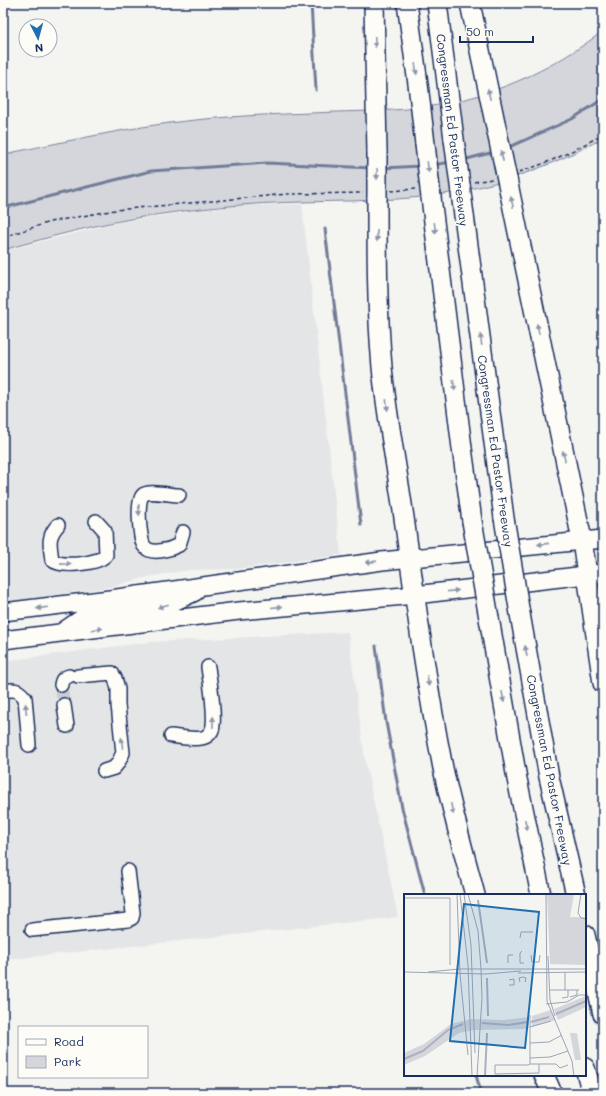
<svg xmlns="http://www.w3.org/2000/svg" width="606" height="1096" viewBox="0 0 606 1096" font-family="Mali,sans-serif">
<rect width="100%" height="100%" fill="#f4f4f1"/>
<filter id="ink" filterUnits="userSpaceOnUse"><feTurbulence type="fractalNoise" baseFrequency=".025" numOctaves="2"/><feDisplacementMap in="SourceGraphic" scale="8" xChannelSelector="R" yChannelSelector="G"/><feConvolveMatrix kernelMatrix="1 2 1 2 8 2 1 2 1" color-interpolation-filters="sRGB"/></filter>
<g filter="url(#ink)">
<path fill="#e4e5e6" d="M302 204 341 555 236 569 189 570 148 577 110 587 16 601 3 600V251L120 222 180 213 243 205Z
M348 632 365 761 398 917 3 960V661L150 642Z"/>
<path fill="#d4d6db" stroke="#78829c" d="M603 31V138C547 169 486 190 422 197 361 203 300 200 240 205 185 210 131 217 78 230 53 236 28 243 3 250V157L14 152C74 140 134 126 195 120 242 115 289 114 336 112 365 111 395 111 425 107 490 98 551 71 603 31Z"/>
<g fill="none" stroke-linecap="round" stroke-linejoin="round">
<path stroke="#717c98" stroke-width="3" d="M311 3 316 90
M507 148 572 119 603 99
M463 160 494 152
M433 165 451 162
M383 168 421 166
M3 208 151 171 267 163 372 168
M325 229 361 525
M376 646 386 722 402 808 425 895
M476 1075 481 1093"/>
<path stroke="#c9cdd4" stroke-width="13" stroke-dasharray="13 6" stroke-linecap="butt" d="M61 685 64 705"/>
<g stroke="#1b2f5e" stroke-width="16">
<path id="minor" d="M179 495C171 495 148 490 143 495 136 500 140 540 144 546 151 556 171 549 179 545L183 532
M58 525C47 537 50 545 52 560 61 568 98 564 106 555L105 531 96 521
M78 676 112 673 115 678 118 689V705L123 753 118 763 114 768 104 771
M61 685C62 679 63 678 69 676
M3 691C14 689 18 689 25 698L29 745
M64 705 67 726
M171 736C180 737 200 741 207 736 211 733 213 730 213 725 215 710 210 683 208 667
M32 930 128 920 132 918 133 913 128 871"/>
</g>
<g stroke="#1b2f5e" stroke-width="20">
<path id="major" d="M3 612 110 599 382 561 603 539
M126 621C135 610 151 610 163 606 174 602 185 597 195 592
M62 632 81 619 123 608 137 595
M3 640 239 611 415 595 603 573"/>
</g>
<g stroke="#1b2f5e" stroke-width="22">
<path id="highway" d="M374 3 377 152
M407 3 418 84 425 144
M437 3 454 139
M470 3 497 132
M507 179 582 540 603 683
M460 185 504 518
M430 189 462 448 472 521
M377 197C377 254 377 311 382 367 387 420 398 473 405 525 416 606 427 688 443 768 452 811 464 853 475 895
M520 614 549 777 576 895
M489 618 517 779 541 895
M585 935 603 1014
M585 1068 592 1093
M544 1075 552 1093"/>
</g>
<path stroke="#1b2f5e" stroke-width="1.5" stroke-dasharray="4 3" stroke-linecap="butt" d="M519 172C549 163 576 150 603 134
M474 182 492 179
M391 191 415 189
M3 237 50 222 115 210 288 194 363 193"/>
<use href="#minor" stroke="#fdfcf7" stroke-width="13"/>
<use href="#major" stroke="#fdfcf7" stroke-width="17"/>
<use href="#highway" stroke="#fdfcf7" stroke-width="19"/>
<g stroke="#1b2f5e" stroke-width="22" stroke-linecap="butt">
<path id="highway-bridge" d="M497 132 507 179
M454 139 460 185
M425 144 430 189
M377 197V152
M504 518 520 614
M472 521 489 618"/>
</g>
<use href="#highway-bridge" stroke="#fdfcf7" stroke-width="19"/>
</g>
<defs><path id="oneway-solid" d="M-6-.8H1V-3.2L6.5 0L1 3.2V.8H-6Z"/></defs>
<g fill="#8c96aa">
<use href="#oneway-solid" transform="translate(375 42) rotate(88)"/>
<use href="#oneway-solid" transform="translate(416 69) rotate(82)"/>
<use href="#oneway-solid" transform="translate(489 94) rotate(-102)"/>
<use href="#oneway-solid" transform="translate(502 156) rotate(-102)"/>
<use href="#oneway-solid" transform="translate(428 167) rotate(83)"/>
<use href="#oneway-solid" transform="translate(377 174) rotate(90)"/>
<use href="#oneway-solid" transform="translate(512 202) rotate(-102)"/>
<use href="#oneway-solid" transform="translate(435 228) rotate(83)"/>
<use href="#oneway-solid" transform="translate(377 236) rotate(90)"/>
<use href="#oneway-solid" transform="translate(538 329) rotate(-102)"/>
<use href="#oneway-solid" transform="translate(481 340) rotate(-98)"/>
<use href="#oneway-solid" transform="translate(454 385) rotate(83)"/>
<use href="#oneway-solid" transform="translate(387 405) rotate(83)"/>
<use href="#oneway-solid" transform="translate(564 456) rotate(-102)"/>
<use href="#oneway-solid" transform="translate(139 510) rotate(87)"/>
<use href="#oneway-solid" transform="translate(543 544) rotate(174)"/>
<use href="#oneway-solid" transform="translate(371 562) rotate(172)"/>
<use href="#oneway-solid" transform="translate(66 564) rotate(-1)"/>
<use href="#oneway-solid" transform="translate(453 591) rotate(-6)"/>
<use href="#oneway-solid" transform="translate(163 606) rotate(162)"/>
<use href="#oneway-solid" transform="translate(277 607) rotate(-5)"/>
<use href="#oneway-solid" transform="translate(42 608) rotate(173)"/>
<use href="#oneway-solid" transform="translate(97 629) rotate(-7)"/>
<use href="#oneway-solid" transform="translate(526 651) rotate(-100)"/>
<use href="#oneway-solid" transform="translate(428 681) rotate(81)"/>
<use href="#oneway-solid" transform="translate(503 697) rotate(80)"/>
<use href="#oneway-solid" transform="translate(26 709) rotate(-95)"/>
<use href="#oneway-solid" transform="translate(213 722) rotate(-89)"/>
<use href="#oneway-solid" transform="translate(122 743) rotate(-97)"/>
<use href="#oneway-solid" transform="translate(452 809) rotate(77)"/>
<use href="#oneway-solid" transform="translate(526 825) rotate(78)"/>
</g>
</g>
<g text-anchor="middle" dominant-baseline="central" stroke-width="3.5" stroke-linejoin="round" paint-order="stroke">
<g font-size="12" fill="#1b2f5e" stroke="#fdfcf7">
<text transform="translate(453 130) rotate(83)">Congressman Ed Pastor Freeway</text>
<text transform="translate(496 451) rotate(82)">Congressman Ed Pastor Freeway</text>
<text transform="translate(550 770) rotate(79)">Congressman Ed Pastor Freeway</text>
</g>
</g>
<g transform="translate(404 894)">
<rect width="182" height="182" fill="#f4f4f1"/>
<path d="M143 0H170L166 23H182V71L146 70ZM182 102V113L154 126 150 115ZM147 116 152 126 128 133V122ZM125 123V134L121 135 70 136 55 139 21 162 0 171V159L20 150 47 130 67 125 99 126ZM166 139H173L177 166H171Z" fill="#d4d6db"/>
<path fill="none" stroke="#aab0bf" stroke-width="2" d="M74 6 83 69M83 84 84 122M152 120 182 107M127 128 145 123M78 129 104 131 124 128M0 165 19 157 44 136 59 130M81 182 83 139"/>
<path fill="none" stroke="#9da5b6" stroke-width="1" d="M53 0 56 80 64 161M56 0 64 71 68 182M60 0 67 51 71 159M64 0 74 37 77 75 78 104 73 182M142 0 143 107 168 167 170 182M177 0 174 19 177 24 182 25M0 4H46V71M116 44 117 38H129M118 57 116 59V69H120M127 61 128 68H135L136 61M144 62 146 106 151 122M104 69V61H109M0 78 81 80 117 77M24 78 55 75H182M114 79 182 78M116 88 115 84 119 83 122 84 121 88M105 91H110V85L105 86M145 96H175M161 96V78M166 103 173 101V96M158 104 164 103V96M142 110 163 108 175 101H182M126 121V170M126 133 147 127M126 149 145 148 158 141M126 164 146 163 164 157M135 170V179L91 180V171H124L126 170H152L156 174 164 171"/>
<path fill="#1f6fb2" fill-opacity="0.15" stroke="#1f6fb2" stroke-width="2" d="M60 10 135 18 121 154 46 147Z"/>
<rect width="182" height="182" fill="none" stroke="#1b2f5e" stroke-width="2"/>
</g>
<rect width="606" height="1096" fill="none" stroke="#fdfcf7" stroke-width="16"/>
<rect x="8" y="8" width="590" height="1080" fill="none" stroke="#1b2f5e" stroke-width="1.5" filter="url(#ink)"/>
<rect x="18" y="1026" width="130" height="52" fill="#fdfcf7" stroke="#a3aaba"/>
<rect x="26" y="1039" width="20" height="6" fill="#fdfcf7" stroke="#a3aaba"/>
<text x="54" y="1046" font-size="12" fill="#1b2f5e">Road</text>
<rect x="26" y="1056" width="20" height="12" fill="#d4d6db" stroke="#a3aaba"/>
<text x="54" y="1066" font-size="12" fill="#1b2f5e">Park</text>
<g transform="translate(38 38) rotate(174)"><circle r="19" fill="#fdfcf7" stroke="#a3aaba"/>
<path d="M0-3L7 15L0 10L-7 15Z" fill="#1f6fb2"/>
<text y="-6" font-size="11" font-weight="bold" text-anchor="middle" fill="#1b2f5e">N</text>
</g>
<path d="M460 36v6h73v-6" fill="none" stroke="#1b2f5e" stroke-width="2"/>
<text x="466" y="36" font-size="12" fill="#1b2f5e" stroke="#fdfcf7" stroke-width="3" paint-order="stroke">50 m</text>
</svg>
